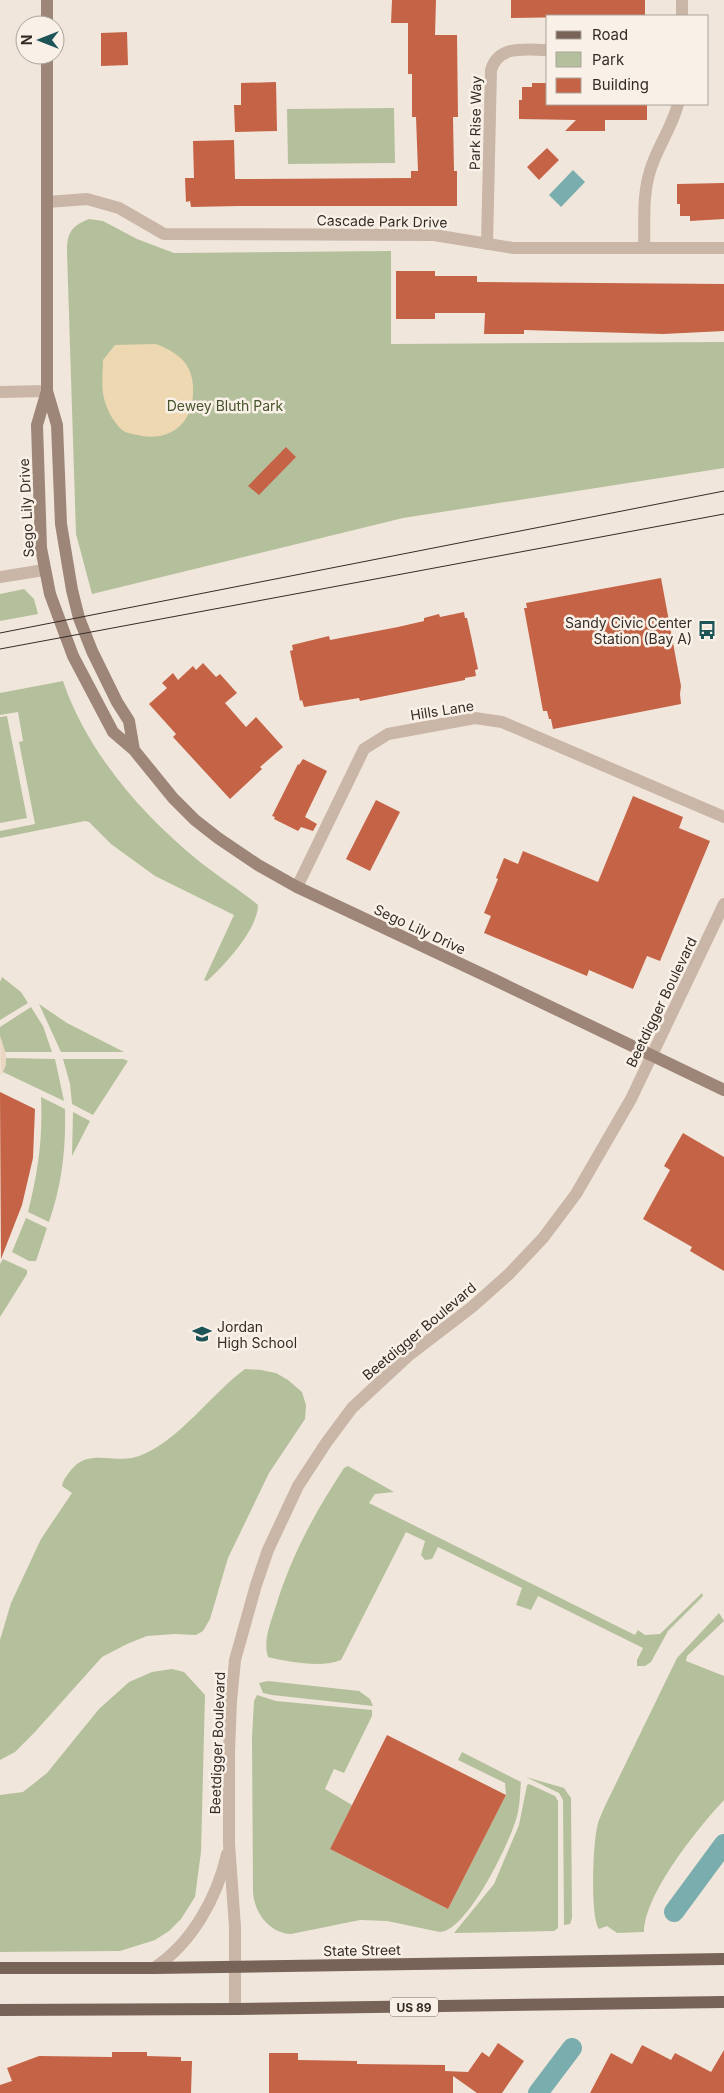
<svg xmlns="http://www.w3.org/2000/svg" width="724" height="2093" viewBox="0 0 724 2093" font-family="Inter,sans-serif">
<rect width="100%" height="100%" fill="#f1e6db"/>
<path fill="#b4c09b" d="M394 108 395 163 288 164 287 109Z
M89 219 103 221 137 239 174 253 391 251V344L724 342V468L403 518 92 594 76 534 67 252C67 233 71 226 89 219Z
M24 589 34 599 38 614 0 621V594Z
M63 681C87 752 142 815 200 862 219 877 240 890 258 905 258 929 224 966 207 981L204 980 234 915 155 876 111 844 89 822 85 821 0 838V831L35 824 19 742 23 741 18 712 0 715V693Z
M7 716 27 818 0 823V717Z
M2 977 21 992 28 1003 0 1020V982Z
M39 1004 67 1023 124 1052H61Z
M31 1007 43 1026 52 1052H5L0 1036V1027Z
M6 1058 55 1059 64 1101 3 1072Z
M63 1059H123L128 1061 93 1115 72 1104 70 1084Z
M41 1097 65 1109C66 1149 62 1184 49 1222L28 1212C38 1173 43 1137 41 1097Z
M73 1112 90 1121 72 1156Z
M26 1218 47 1228 36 1261H29L12 1252Z
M3 1259 27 1270V1274L0 1317V1264Z
M245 1369 261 1370 276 1373 288 1380 302 1392 306 1405 305 1419 269 1473 228 1558 210 1619 203 1631 196 1635 175 1634 147 1636 127 1644 102 1657 34 1733 15 1752 0 1760V1640L11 1603 41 1539 72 1493 62 1486C63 1480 67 1475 71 1470 89 1447 115 1465 139 1456 178 1442 211 1394 245 1369Z
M348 1466 394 1492 375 1494 369 1503 635 1635 638 1630 645 1635 660 1634 702 1593 703 1596 668 1631 651 1662 645 1666H637V1660L643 1648 538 1596 531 1610 516 1605 522 1588 438 1547 432 1559 425 1560 421 1555 425 1541 406 1532 341 1660C323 1668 288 1662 268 1657 263 1641 270 1624 275 1609 291 1556 314 1514 344 1468Z
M719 1613 724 1621 687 1656 686 1661 724 1676V1800C698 1828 645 1893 644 1932L617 1933 607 1926 599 1929C590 1917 593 1845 597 1828 598 1821 602 1813 605 1806L677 1658Z
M172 1669 184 1672 205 1695 201 1852 195 1897 181 1919 169 1931 155 1940 120 1951 0 1952V1795L23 1792 47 1773 99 1709 129 1682 152 1672Z
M268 1681 359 1691 370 1699 373 1706 272 1695 263 1693 259 1683Z
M257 1695 276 1701 372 1710V1716L344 1773 334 1769 325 1789 352 1805 330 1849 448 1909 506 1795 505 1783 458 1760 462 1752 521 1782C520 1792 520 1802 518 1812 513 1838 467 1932 440 1932L387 1921 360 1920 291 1934C269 1933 254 1912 253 1892L252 1737 254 1701Z
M526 1777 564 1788 571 1798 572 1918 570 1924 564 1925 563 1800 559 1793Z
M529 1784 555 1796 558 1801V1928L554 1931 454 1933 494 1884 519 1825 527 1785Z"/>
<path fill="#edd8b1" d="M156 344C176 352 192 362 193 386 195 418 176 441 142 436 135 434 125 434 120 428 113 421 106 408 104 398 101 386 103 372 103 360L115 345Z"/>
<path fill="#e9d7c2" d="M0 1036 6 1055V1065L1 1076Z"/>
<path fill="#7aadae" d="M573 170 585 182 561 207 549 195Z"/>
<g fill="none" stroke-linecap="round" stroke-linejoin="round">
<path stroke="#7aadae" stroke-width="20" d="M674 1912 724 1844
M538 2093 572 2048"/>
</g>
<path fill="#c56346" d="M392 0H436L435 35H457L458 117H453L454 171H457V206H239L191 207 190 201 186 202 185 178H194L193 141 234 140 235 179 411 178V171H418L416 117H412V74H408V23H391Z
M511 0H645V16L511 18Z
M127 32 128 65 101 66V33Z
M276 82 277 131 235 132 234 105H241V83Z
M532 83H548V104H647V120H605V131H565L576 120 519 119V100H522V87H532Z
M547 148 559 160 539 180 527 167Z
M724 183V219L690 221V216H680V204H677V184Z
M396 271H435V276H477V282L724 284V331L663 334 524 330V334H484L485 313H435V319H396Z
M286 447 296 457 259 495 248 486Z
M661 578 681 686 680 694 681 704 553 729 551 719H549L547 711H543L524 608H527L526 603Z
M464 612 465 618H467L471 636 478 669 475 670 476 676 465 678V680L360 701 359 698 304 707 302 700 300 701 290 651 293 650 292 645 329 636 330 640 398 627 424 621V618L439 614 440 617Z
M203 663 216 677 220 674 237 693 225 703 246 727 256 717 283 747 260 767 262 769 230 799 173 737 176 734 149 704 167 688 162 683 173 673 178 680 193 666 196 670Z
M303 759 327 771 305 817 317 824 313 831 301 827 298 831 274 819 275 817 272 816 298 764 299 765Z
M633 796 683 817 679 828 710 841 660 961 647 956 633 989 589 970 587 976 484 933 491 916 484 913 498 879 496 878 504 858 518 864 523 851 598 882Z
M376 800 400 812 370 871 346 859Z
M0 1092 35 1109 33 1158 22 1205 1 1259Z
M683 1133 724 1157V1271L690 1251 692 1247 643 1219 670 1170 664 1166Z
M387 1735 506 1795 448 1909 330 1849Z
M498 2043 524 2061 502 2093H477L453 2076V2093H269V2053H298V2060L357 2061V2064L445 2065V2071L468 2072 482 2052 489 2057Z
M642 2045 671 2060 675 2053 711 2072 724 2050V2093H590L611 2053 632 2064Z
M112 2052H147V2056L181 2057V2061H192L191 2093H0V2085L12 2081 7 2068 39 2056 112 2057Z"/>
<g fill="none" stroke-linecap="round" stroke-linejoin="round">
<path stroke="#c9b6a7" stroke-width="12" d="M682 16V0
M47 202 87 199 119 208 164 234 434 235 513 248H724
M487 244 491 70C499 44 526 50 548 50
M644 248C645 222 642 197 650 171 657 147 672 128 678 104
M0 392 47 391
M0 577 44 570
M297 887 364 749 388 734 475 718 502 722 724 817
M154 1968C192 1943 217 1898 227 1854
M235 2009V1927L229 1844V1752L231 1701 235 1660 256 1585 268 1550 298 1486 326 1443 352 1408 408 1356 472 1307 509 1274 543 1238 576 1194 631 1099 724 904"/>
<path stroke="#9d8578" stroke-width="12" d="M47 0V25
M47 55V391L37 425 41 548 50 594 73 656 113 732 134 750 173 798 195 820 218 838 258 865 297 887 497 981 724 1090
M47 391 57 425 61 524 72 590 79 618 92 651 117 702 129 721 134 750"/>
<path stroke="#786359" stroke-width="12" d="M0 1968H154L724 1959
M0 2010 235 2009 724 2002"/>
<path stroke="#362c27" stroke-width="1" d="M0 633 724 491
M0 649 724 514"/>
</g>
<defs>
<g id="bus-bare" transform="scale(1.5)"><path d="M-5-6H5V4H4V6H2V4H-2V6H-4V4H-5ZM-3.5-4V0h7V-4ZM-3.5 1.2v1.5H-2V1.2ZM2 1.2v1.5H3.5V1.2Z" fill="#1d5457" stroke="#f9f1e7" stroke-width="2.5" paint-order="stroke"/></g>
<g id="school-bare" transform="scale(1.5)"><path d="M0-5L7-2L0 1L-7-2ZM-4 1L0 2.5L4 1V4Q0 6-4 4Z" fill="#1d5457" stroke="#f9f1e7" stroke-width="2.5" paint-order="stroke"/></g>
</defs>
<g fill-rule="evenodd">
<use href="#bus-bare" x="707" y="630"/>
<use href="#school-bare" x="202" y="1334"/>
</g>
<g text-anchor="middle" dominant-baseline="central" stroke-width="5" stroke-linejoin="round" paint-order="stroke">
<rect fill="#f9f1e7" stroke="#706761" stroke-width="1" x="390" y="1997.5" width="48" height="19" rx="4"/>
<g font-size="12" font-weight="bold" fill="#362c27">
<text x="414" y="2007">US 89</text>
</g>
<g font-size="14" fill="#362c27" stroke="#f9f1e7">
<text transform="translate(475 123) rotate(-89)">Park Rise Way</text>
<text transform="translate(382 221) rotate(1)">Cascade Park Drive</text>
<text transform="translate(26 508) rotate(-93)">Sego Lily Drive</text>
<text transform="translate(442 710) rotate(-9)">Hills Lane</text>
<text transform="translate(420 929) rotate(25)">Sego Lily Drive</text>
<text transform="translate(661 1002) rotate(-64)">Beetdigger Boulevard</text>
<text transform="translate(419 1331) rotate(-40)">Beetdigger Boulevard</text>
<text transform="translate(217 1743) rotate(-88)">Beetdigger Boulevard</text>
<text transform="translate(362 1950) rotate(-1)">State Street</text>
</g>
<g font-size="14" fill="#46542b" stroke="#f9f1e7">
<text x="225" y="405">Dewey Bluth Park</text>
</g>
<g font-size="14" fill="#362c27" stroke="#f9f1e7" text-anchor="end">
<text x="692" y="622">Sandy Civic Center<tspan x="692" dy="16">Station (Bay A)</tspan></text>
<text x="217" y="1326" text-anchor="start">Jordan<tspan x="217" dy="16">High School</tspan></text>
</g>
</g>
<rect x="546" y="15" width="162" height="90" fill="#f9f1e7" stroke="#aba29a"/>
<rect x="556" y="31" width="25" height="8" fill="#786359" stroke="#aba29a"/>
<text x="592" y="40" font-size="15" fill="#362c27">Road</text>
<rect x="556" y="52" width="25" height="15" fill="#b4c09b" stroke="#aba29a"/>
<text x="592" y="65" font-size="15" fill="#362c27">Park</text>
<rect x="556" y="78" width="25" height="15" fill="#c56346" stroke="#aba29a"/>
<text x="592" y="90" font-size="15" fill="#362c27">Building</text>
<g transform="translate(40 40) rotate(270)"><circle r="24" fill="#f9f1e7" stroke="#aba29a"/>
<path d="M0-4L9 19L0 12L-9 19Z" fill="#1d5457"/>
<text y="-8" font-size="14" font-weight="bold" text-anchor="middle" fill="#362c27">N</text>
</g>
</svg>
